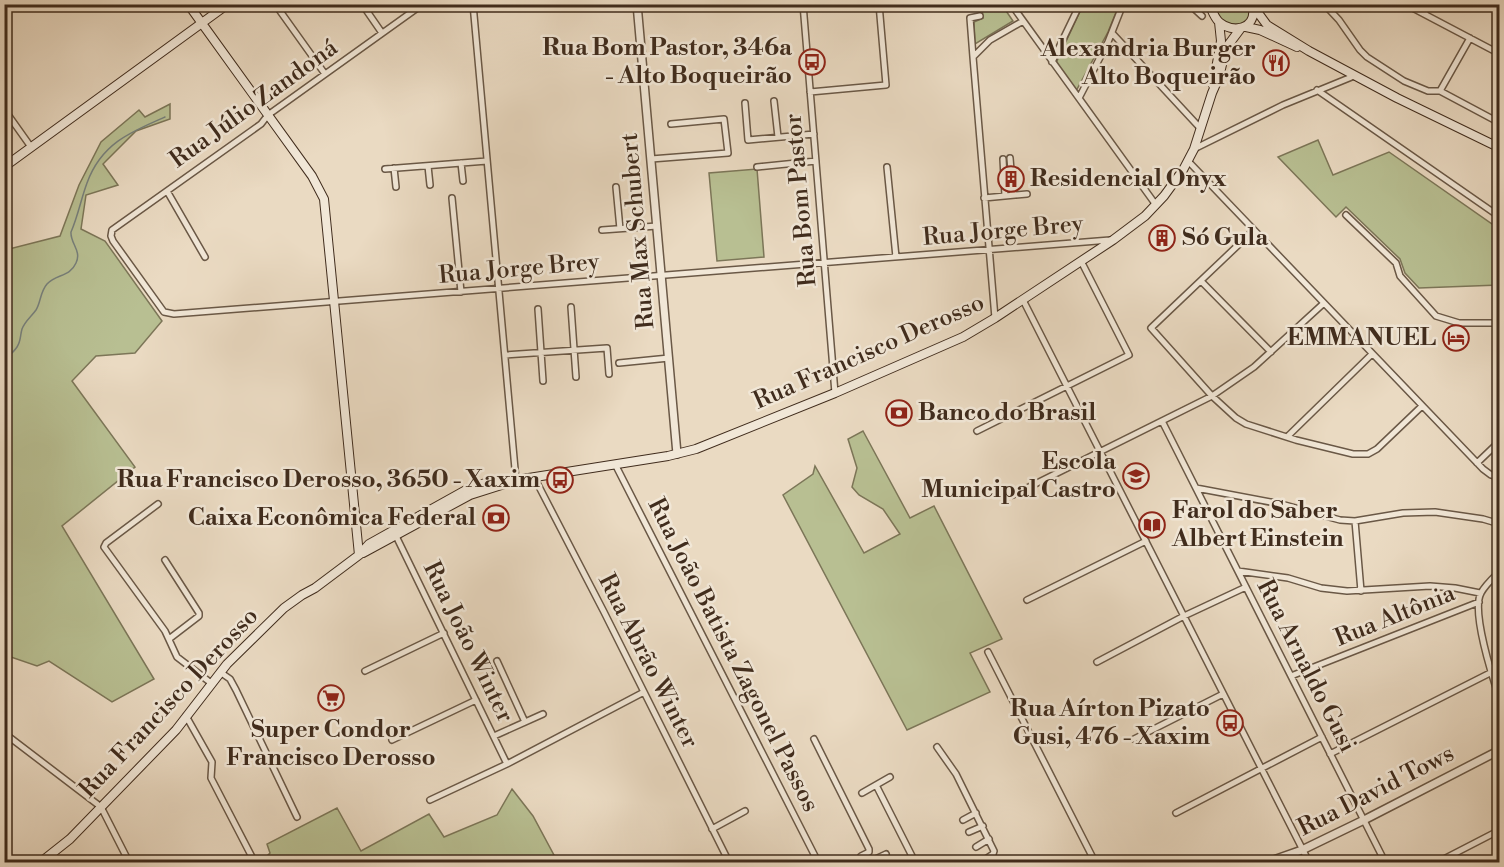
<svg xmlns="http://www.w3.org/2000/svg" width="1504" height="867" viewBox="0 0 1504 867" font-family="'Libre Bodoni',serif">
<rect width="100%" height="100%" fill="#eadac2"/>
<filter id="stains"><feTurbulence type="fractalNoise" baseFrequency=".00333" numOctaves="4"/><feColorMatrix values="0 0 0 0 .2 0 0 0 0 .09 0 0 0 0 .02 0 0 0 .5 -.17"/></filter>
<radialGradient id="worn" r=".72"><stop offset=".6" stop-color="#630" stop-opacity="0"/><stop offset="1" stop-color="#630" stop-opacity=".3"/></radialGradient>
<path fill="#b8bf92" stroke="#7c7658" stroke-width="1.5" d="M1002 5 1013 21 975 44 974 22 983 18 982 9Z
M1083 5H1119L1108 32 1076 91 1056 63Z
M1215 5H1249L1251 10 1248 21C1232 28 1216 24 1215 5Z
M170 104V119L136 131 103 164 118 185 86 195 81 229 105 241 162 321 135 353 96 356 72 381 135 467 62 526 154 679 112 702 49 661 37 666 5 655V250L60 236 79 185 101 142 139 110 145 117Z
M1318 140 1333 175 1389 152 1499 229V285L1419 288 1405 273 1400 259 1346 207 1336 217 1278 157Z
M757 169 764 257 717 261 709 173Z
M863 431 910 518 934 506 1002 639 970 653 990 692 907 730 783 495 813 474 815 466 864 553 900 534 883 509 859 495 852 487 857 468 848 439Z
M512 789 533 816 554 855 561 862H261L270 853 267 844 337 808 361 851 429 814 444 837 497 815Z"/>
<g fill="none" stroke-linecap="round" stroke-linejoin="round">
<path stroke="#77807c" stroke-width="1.5" d="M4 361C8 356 14 352 17 347 21 341 20 336 22 329 25 321 31 317 36 310 41 302 40 292 47 284 56 274 70 277 76 263 82 251 70 243 71 232 78 216 81 199 87 183 101 144 130 132 165 117"/>
<g stroke="#6a5846" stroke-width="8">
<path id="minor" d="M275 4 325 74
M362 4 382 33
M423 4 268 115 261 124 112 230 111 236 113 241 164 312 174 314 1110 240
M473 4 516 480
M803 4 835 393
M1011 4 1156 205
M1189 4 1202 16
M1324 4 1339 20 1360 50 1367 57 1404 81 1428 91H1440L1500 123
M1405 4 1500 54
M1424 14 1429 4
M1112 33 1201 129
M973 57 970 18 980 16
M1052 62 1080 4
M1317 90 1500 217
M1440 91 1470 38
M810 92 886 85 879 4
M1079 98 1108 42 1123 4
M774 101 778 137
M745 103 748 140 814 134
M4 109 31 147
M1194 149 1283 105 1354 76
M1010 158 1013 195
M651 159 728 153 724 119 671 124
M1003 159 1005 196
M1188 161 1483 469 1491 475 1500 478
M461 163 463 181
M428 166 430 185
M757 167 816 161
M887 167 896 257
M394 168 396 187
M385 169 487 161
M616 187 620 229
M167 191 205 257
M452 198 461 292
M984 198 1027 194
M1346 215 1396 263 1400 276 1436 316 1459 323H1500
M602 230 657 226
M1254 230 1151 328 1212 396 1236 418 1246 424 1296 440 1353 454H1368L1377 449 1422 406
M1201 281 1271 352
M1023 300 1309 862
M571 307 576 377
M538 309 543 381
M995 318 973 57 990 40 1023 21
M505 355 607 348 609 374
M619 363 669 358
M1162 421 1385 862
M977 431 1129 355 1081 261
M1288 436 1372 354
M1477 463 1500 441
M615 464 818 862
M534 477 604 612 729 862
M1196 488 1281 504 1340 520 1355 521 1403 513 1435 512 1483 519 1500 524
M1013 495 1212 396 1254 367 1324 303
M158 504 106 543 104 547 165 631 177 657 211 683
M1355 521 1361 591
M396 536 507 764
M165 560 199 613V616L169 639
M1238 571 1288 578 1321 588 1347 591 1430 586 1455 588 1480 593
M1500 571C1494 577 1485 585 1481 593 1471 611 1493 679 1500 700
M1027 600 1146 541
M988 652 1095 862
M497 661 525 722
M1097 662 1184 616 1246 587
M365 671 444 633
M220 672 230 679 236 690 297 817
M1291 676 1479 602
M186 716 212 762 211 778 253 859
M4 733 101 807 129 862
M494 736 543 714
M814 739 869 849V852L861 856 864 862
M1134 739 1223 694
M392 740 476 700
M937 747 956 774 994 851 993 854 981 862
M1330 754 1490 673
M876 785 915 862
M862 793 890 777
M430 800 507 764 644 692
M1176 813 1322 737
M963 820 976 813
M712 829 745 811
M969 832 983 826
M976 847 989 839
M869 862 886 854
M1438 862 1500 830"/>
</g>
<g stroke="#6a5846" stroke-width="10">
<path id="tertiary" d="M637 4 677 454
M1268 862 1302 850 1364 820 1500 750"/>
</g>
<g stroke="#402c1d" stroke-width="10">
<path id="secondary" d="M188 4 312 176 324 199 359 555
M1209 4C1212 10 1214 17 1219 22 1233 34 1256 29 1253 8
M1253 6 1267 25 1309 51 1397 98 1500 148
M1246 27 1260 30 1297 47
M1213 85 1221 41 1219 22
M4 167 228 4
M363 553 470 495 514 481
M41 862 70 839 176 730 227 664 284 608 302 595 315 588 359 555 369 544 473 486 499 480H516L668 456 696 449 835 393 963 337 995 318 1113 240 1145 216 1164 196 1183 170 1194 149 1212 93 1219 77 1226 48 1241 28"/>
</g>
<use href="#minor" stroke="#f1e7d7" stroke-width="5"/>
<use href="#tertiary" stroke="#f1e7d7" stroke-width="7"/>
<use href="#secondary" stroke="#f1e7d7" stroke-width="8"/>
</g>
<defs>
<g id="bus-ring" transform="scale(1.35)"><circle r="9.5" fill="#f1e7d7" stroke="#8f2418" stroke-width="1.5"/><path d="M-5-6H5V4H4V6H2V4H-2V6H-4V4H-5ZM-3.5-4V0h7V-4ZM-3.5 1.2v1.5H-2V1.2ZM2 1.2v1.5H3.5V1.2Z" fill="#8f2418"/></g>
<g id="restaurant-ring" transform="scale(1.35)"><circle r="9.5" fill="#f1e7d7" stroke="#8f2418" stroke-width="1.5"/><path d="M-5-6h1v4h1v-4h1v4h1v-4h1v5L-1.5 .5V6h-2V.5L-5-1ZM5-6V6H3V1.5H1.5Q1.5-4 5-6Z" fill="#8f2418"/></g>
<g id="building-ring" transform="scale(1.35)"><circle r="9.5" fill="#f1e7d7" stroke="#8f2418" stroke-width="1.5"/><path d="M-4-6H4V6H1V3H-1V6H-4ZM-2.5-4.3h1.7v1.8h-1.7ZM.8-4.3h1.7v1.8H.8ZM-2.5-1h1.7V.8h-1.7ZM.8-1h1.7V.8H.8Z" fill="#8f2418"/></g>
<g id="hotel-ring" transform="scale(1.35)"><circle r="9.5" fill="#f1e7d7" stroke="#8f2418" stroke-width="1.5"/><path d="M-6-4.5h1.5V1H6V5H4.5V3h-9V5H-6ZM-4 0a1.8 1.8 0 1 1 3.6 0ZM.5 0V-2.5h3Q6-2.5 6 0Z" fill="#8f2418"/></g>
<g id="bank-ring" transform="scale(1.35)"><circle r="9.5" fill="#f1e7d7" stroke="#8f2418" stroke-width="1.5"/><path d="M-6-4H6V4H-6ZM0-2.3a2.3 2.3 0 1 0 0 4.6a2.3 2.3 0 1 0 0-4.6Z" fill="#8f2418"/></g>
<g id="school-ring" transform="scale(1.35)"><circle r="9.5" fill="#f1e7d7" stroke="#8f2418" stroke-width="1.5"/><path d="M0-5L7-2L0 1L-7-2ZM-4 1L0 2.5L4 1V4Q0 6-4 4Z" fill="#8f2418"/></g>
<g id="library-ring" transform="scale(1.35)"><circle r="9.5" fill="#f1e7d7" stroke="#8f2418" stroke-width="1.5"/><path d="M-6-4Q-3-5.5-.7-3.5V5Q-3 3-6 4ZM6-4Q3-5.5 .7-3.5V5Q3 3 6 4Z" fill="#8f2418"/></g>
<g id="supermarket-ring" transform="scale(1.35)"><circle r="9.5" fill="#f1e7d7" stroke="#8f2418" stroke-width="1.5"/><path d="M-6-5.5h2.5l.6 2H6L4.5 2H-2.5L-4.4-4H-6ZM-1.5 3.2a1.3 1.3 0 1 0 .1 0ZM3 3.2a1.3 1.3 0 1 0 .1 0Z" fill="#8f2418"/></g>
</defs>
<g fill-rule="evenodd">
<use href="#bus-ring" x="812" y="62"/>
<use href="#restaurant-ring" x="1276" y="63"/>
<use href="#building-ring" x="1011" y="179"/>
<use href="#building-ring" x="1162" y="238"/>
<use href="#hotel-ring" x="1456" y="338"/>
<use href="#bank-ring" x="899" y="413"/>
<use href="#school-ring" x="1136" y="476"/>
<use href="#bus-ring" x="560" y="480"/>
<use href="#bank-ring" x="496" y="518"/>
<use href="#library-ring" x="1152" y="525"/>
<use href="#supermarket-ring" x="331" y="698"/>
<use href="#bus-ring" x="1230" y="723"/>
</g>
<g text-anchor="middle" dominant-baseline="central" stroke-width="5" stroke-linejoin="round" paint-order="stroke">
<g font-size="24" font-weight="bold" fill="#402c1d" stroke="#f1e7d7" text-anchor="end">
<text x="792" y="48">Rua Bom Pastor, 346a<tspan x="792" dy="28">- Alto Boqueirão</tspan></text>
<text x="1256" y="49">Alexandria Burger<tspan x="1256" dy="28">Alto Boqueirão</tspan></text>
<text x="1030" y="179" text-anchor="start">Residencial Onyx</text>
<text x="1182" y="238" text-anchor="start">Só Gula</text>
<text x="1436" y="338">EMMANUEL</text>
<text x="918" y="413" text-anchor="start">Banco do Brasil</text>
<text x="1116" y="462">Escola<tspan x="1116" dy="28">Municipal Castro</tspan></text>
<text x="540" y="480">Rua Francisco Derosso, 3650 - Xaxim</text>
<text x="1172" y="511" text-anchor="start">Farol do Saber<tspan x="1172" dy="28">Albert Einstein</tspan></text>
<text x="476" y="518">Caixa Econômica Federal</text>
<text x="1210" y="709">Rua Aírton Pizato<tspan x="1210" dy="28">Gusi, 476 - Xaxim</tspan></text>
<text x="331" y="730" text-anchor="middle">Super Condor<tspan x="331" dy="28">Francisco Derosso</tspan></text>
</g>
<g font-size="24" fill="#402c1d" stroke="#f1e7d7">
<text transform="translate(254 104) rotate(-36)">Rua Júlio Zandoná</text>
<text transform="translate(801 200) rotate(-95)">Rua Bom Pastor</text>
<text transform="translate(638 231) rotate(-95)">Rua Max Schubert</text>
<text transform="translate(1003 231) rotate(-5)">Rua Jorge Brey</text>
<text transform="translate(519 269) rotate(-5)">Rua Jorge Brey</text>
<text transform="translate(869 352) rotate(-24)">Rua Francisco Derosso</text>
<text transform="translate(1395 616) rotate(-22)">Rua Altônia</text>
<text transform="translate(468 642) rotate(64)">Rua João Winter</text>
<text transform="translate(733 655) rotate(63)">Rua João Batista Zagonel Passos</text>
<text transform="translate(648 661) rotate(63)">Rua Abrão Winter</text>
<text transform="translate(1306 666) rotate(63)">Rua Arnaldo Gusi</text>
<text transform="translate(169 703) rotate(-47)">Rua Francisco Derosso</text>
<text transform="translate(1376 791) rotate(-27)">Rua David Tows</text>
</g>
</g>
<rect width="1504" height="867" fill="none" stroke="#eadac2" stroke-width="24"/>
<rect x="6" y="6" width="1492" height="855" fill="none" stroke="#402c1d" stroke-width="3"/>
<rect x="12" y="12" width="1480" height="843" fill="none" stroke="#402c1d" stroke-width="1.5"/>
<rect width="100%" height="100%" filter="url(#stains)"/>
<rect width="100%" height="100%" fill="url(#worn)"/>
</svg>
